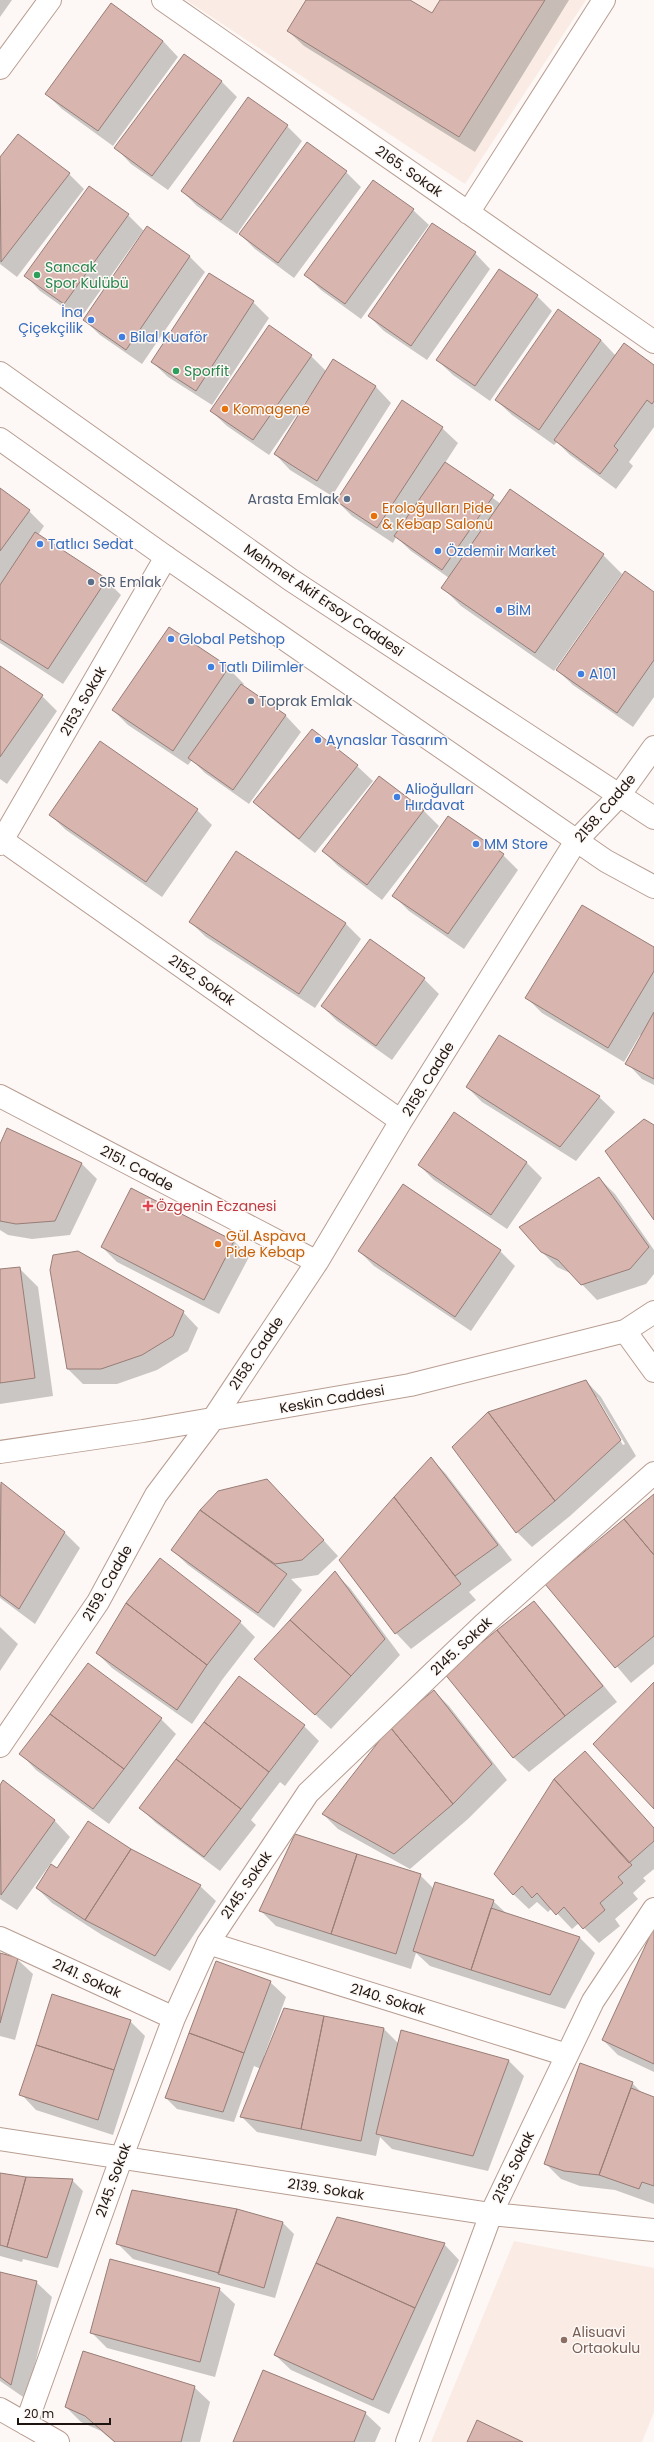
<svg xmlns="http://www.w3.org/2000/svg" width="654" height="2442" viewBox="0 0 654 2442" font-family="Poppins,sans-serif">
<rect width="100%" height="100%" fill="#fdf8f5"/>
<path fill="#faece5" d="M186 0H586L465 184Z
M514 2241 654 2268V2412L642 2442H431Z"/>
<path fill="#0003" fill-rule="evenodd" d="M0 0H12L0 17Z
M308 0H408L432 15 441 0H569L475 152 304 46 288 31Z
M111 4 163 41 178 57 113 146 62 109 46 94Z
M184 55 222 82 237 97 168 190 131 164 116 148Z
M287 126 302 141 237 234 197 206 182 191Z
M18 135 69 174 84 189 17 277 0 264V159Z
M346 172 361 187 294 278 255 249 240 234Z
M413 210 429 225 361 319 321 290 306 275Z
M128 215 145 232 190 257 205 272 142 364 100 335 84 320 144 233 143 231 80 319 40 291 25 275Z
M475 253 490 269 427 360 384 331 369 316Z
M210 274 253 302 269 318 212 405 168 377 152 362Z
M537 296 552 311 490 401 453 375 437 360Z
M601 340 616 356 654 366V427L629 462 633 466 616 489 570 455 557 442 554 445 512 415 496 400Z
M311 356 327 372 334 361 376 387 391 403 332 496 290 470 275 454 312 395 311 394 269 455 227 426 211 411Z
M402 401 442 428 458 443 445 463 501 504 510 491 603 555 622 574 554 671 461 606 442 587 449 578 411 551 396 537 393 543 352 516 337 501Z
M0 489 29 511 44 526 38 535 106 580 121 595 63 684 0 643Z
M654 593V697L633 727 573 685 557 670Z
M169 628 228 668 244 684 242 686 286 716 301 732 249 804 205 773 192 760 188 765 128 725 113 710Z
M0 667 42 696 57 711 7 784 0 779Z
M312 730 357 766 373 781 315 853 270 817 254 802Z
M380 777 424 811 439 826 382 900 338 866 323 851Z
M197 810 212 825 162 897 66 830 50 815Z
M503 855 518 870 464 949 409 911 394 896Z
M190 922 345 923 361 939 315 1008 206 937Z
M654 948V1085L642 1079 627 1063 642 1036 640 1035 624 1062 542 1013 527 998Z
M424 979 439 994 392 1060 337 1021 322 1006Z
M467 1087 599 1097 615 1112 576 1161 482 1102Z
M8 1130 82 1164 97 1179 70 1235 32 1239 8 1235 0 1230V1147Z
M527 1163 542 1178 507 1229 434 1180 419 1165Z
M599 1178 615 1194 654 1250V1274L646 1284 597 1300 572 1274 557 1267 542 1252Z
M132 1189 234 1241 249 1257 219 1314 117 1262 102 1247Z
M359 1251H500L515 1266 471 1331 374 1266Z
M19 1268 38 1287 53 1396 0 1404V1271Z
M183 1312 198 1328 188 1351 157 1370 117 1384H83L68 1369Z
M586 1381 601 1397 636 1456 570 1516 532 1547 517 1532ZM595 1397H597L625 1444 623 1445Z
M431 1458 446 1474 512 1560 469 1592 476 1600 411 1649 396 1633 340 1560Z
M0 1484 65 1533 80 1548 35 1624 0 1598Z
M219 1492 282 1495 338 1556 318 1575 291 1579 302 1590 274 1628 188 1565 172 1550 201 1511Z
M654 1495V1664L631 1683 547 1584Z
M335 1573 350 1588 400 1655 331 1729 271 1674Z
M534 1602 549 1618 617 1702 529 1772 513 1757Z
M240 1622 255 1637 222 1680 192 1724 112 1668 97 1653Z
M0 1627 18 1644 0 1671Z
M434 1691 449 1706 507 1780 468 1819 410 1869 338 1829 323 1814Z
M161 1719 176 1734 109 1824 36 1770 21 1754Z
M304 1726 319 1741 285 1786 280 1782 251 1820 256 1825 220 1871 156 1823 140 1808Z
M585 1752 654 1828V1869L643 1878 646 1881 633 1893 638 1899 615 1919 620 1926 599 1943 579 1923 572 1929 552 1908 548 1912 537 1902 529 1909 513 1894Z
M3 1781 55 1821 70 1837 17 1910 0 1899V1787Z
M131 1850 200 1886 216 1901 170 1971 102 1935 52 1903 37 1888 57 1870Z
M420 1875 434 1889 493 1901 507 1914 580 1938 595 1953 565 2009 430 1966 416 1953 411 1969 276 1926 261 1911Z
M654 1930V2072L618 2055 603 2040Z
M0 1954 17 1959 33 1974 15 2040 0 2036Z
M270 1982 286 1997 264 2056 266 2057 384 2029 399 2044 509 2061 524 2076 488 2171 392 2149 380 2137 376 2156 257 2132 241 2116 261 2069 254 2066 234 2122 177 2109 166 2098Z
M130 2021 145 2036 113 2135 36 2110 21 2094Z
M632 2083 643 2094 654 2098V2204L615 2190 580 2186 561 2179 545 2163Z
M0 2174 26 2178 72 2180 83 2191 58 2268 23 2259 22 2262 0 2256Z
M283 2223 294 2234 275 2298 133 2259 117 2243Z
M444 2244 459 2260 389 2414 291 2370 275 2355Z
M0 2273 36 2282 52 2297 26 2399 0 2381Z
M219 2289 235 2304 215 2377 107 2348 91 2332Z
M194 2387 210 2402 200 2442H114L101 2431 81 2422 66 2407Z
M365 2413 381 2428 375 2442H234Z"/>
<path fill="#d8b6af" stroke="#987d76" d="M306 0H410L432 13 440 0H545L459 137 287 31Z
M111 3 163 41 98 131 45 94Z
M184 54 222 81 152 176 114 148Z
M248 97 288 125 221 220 181 191Z
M18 134 70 173 1 262 0 157Z
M307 142 347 171 278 263 239 234Z
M373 180 414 209 345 304 304 275Z
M89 186 129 214 64 304 24 276Z
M432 223 476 252 411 346 368 316Z
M147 226 190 256 126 350 83 320Z
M499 269 538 295 475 386 436 360Z
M209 273 254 301 196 391 151 362Z
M558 309 601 340 539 430 495 400Z
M269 325 312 355 253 440 210 411Z
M624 343 654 365V401L652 404 647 400 614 446 618 450 600 474 554 440Z
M333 359 376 386 317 481 274 454Z
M402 400 443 427 377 528 336 501Z
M445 462 494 495 442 570 394 536Z
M0 488 30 510 0 551Z
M510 489 604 554 535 653 441 588Z
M35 532 107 579 48 669 0 639V585Z
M625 571 654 592V660L617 713 556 670Z
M169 627 229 667 173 751 112 710Z
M0 666 43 695 0 757Z
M241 684 286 715 233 790 188 758Z
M312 729 358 765 299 839 253 802Z
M100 741 198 809 146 882 49 815Z
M379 776 424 810 367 885 322 851Z
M448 816 504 854 448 934 392 896Z
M236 851 346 923 299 994 189 922Z
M582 905 654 947V971L608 1048 525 998Z
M370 939 425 978 376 1046 321 1006Z
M654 1012V1079L625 1064Z
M499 1035 600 1096 560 1147 466 1087Z
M454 1112 527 1162 491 1215 418 1165Z
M644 1119 654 1125V1220L605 1151Z
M7 1128 82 1163 55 1221 16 1224 0 1221V1144Z
M599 1177 649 1247 630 1269 581 1285 558 1260 541 1252 519 1227Z
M403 1184 501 1250 455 1317 358 1251Z
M131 1188 234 1241 204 1300 101 1247Z
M78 1251 184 1311 173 1336 142 1355 101 1369H67L50 1270 53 1255Z
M20 1267 35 1378 0 1383V1269Z
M586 1380 621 1440 555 1501 488 1412Z
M488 1412 555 1501 516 1533 452 1447Z
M431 1457 498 1545 455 1576 394 1497Z
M267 1479 324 1540 302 1560 275 1564 200 1510 218 1491Z
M1 1482 65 1532 19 1609 0 1595Z
M654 1494V1555L624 1519Z
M394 1497 461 1584 395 1634 339 1560Z
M200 1510 287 1574 258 1613 171 1550Z
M624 1519 654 1555V1636L615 1668 545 1584Z
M160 1558 241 1621 207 1665 126 1603Z
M335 1571 385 1639 351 1676 290 1620Z
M534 1601 603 1686 565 1716 497 1630Z
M126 1603 207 1665 177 1710 96 1653Z
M290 1620 351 1676 315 1715 254 1659Z
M497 1630 565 1716 513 1758 444 1673Z
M88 1663 162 1718 124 1769 50 1714Z
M239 1676 305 1725 269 1772 204 1722Z
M654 1682V1809L593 1744Z
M434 1690 492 1764 453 1804 390 1727Z
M50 1714 124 1769 93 1809 19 1754Z
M204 1722 269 1772 241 1809 176 1759Z
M390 1727 453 1804 394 1854 322 1814Z
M585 1751 654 1828V1841L629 1863 554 1779Z
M176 1759 241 1809 204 1857 139 1808Z
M554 1779 632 1865 618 1877 623 1883 600 1903 605 1910 583 1929 564 1907 556 1915 537 1893 532 1898 522 1886 513 1895 494 1874Z
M3 1780 55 1820 1 1895 0 1785Z
M88 1821 131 1849 85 1920 36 1888 51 1864 57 1868Z
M295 1834 357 1854 331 1934 259 1911Z
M131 1849 201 1885 155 1956 85 1920Z
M357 1854 421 1874 396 1954 331 1934Z
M435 1882 494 1900 471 1970 413 1951Z
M491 1908 580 1937 550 1995 471 1970Z
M654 1927V2064L602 2040Z
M0 1953 18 1958 0 2023Z
M216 1961 271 1981 244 2053 189 2033Z
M52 1994 131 2020 114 2070 36 2045Z
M284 2008 324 2016 301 2129 240 2117Z
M324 2016 384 2028 361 2141 301 2129Z
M401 2030 509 2060 473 2156 376 2134Z
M189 2033 244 2053 223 2112 165 2098Z
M36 2045 114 2070 98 2120 19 2095Z
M580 2063 633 2082 599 2175 564 2171 544 2164Z
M631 2088 654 2097V2186L642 2182 639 2189 599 2175Z
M0 2173 26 2177 7 2247 0 2245Z
M26 2177 73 2179 47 2258 7 2247Z
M132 2190 237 2209 219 2273 116 2244Z
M237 2209 283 2222 264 2288 218 2274Z
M337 2217 445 2243 415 2308 316 2263Z
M110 2259 220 2288 200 2362 90 2333Z
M316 2263 415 2308 373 2400 274 2355Z
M0 2272 37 2281 11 2385 0 2377Z
M83 2351 195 2386 181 2442H115L85 2416 65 2407Z
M263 2370 366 2412 354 2442H233Z
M477 2420 523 2442H467Z"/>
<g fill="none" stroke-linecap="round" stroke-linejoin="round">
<g stroke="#b89d91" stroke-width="24">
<path id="street" d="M163 0 654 342
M0 68 50 0
M468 213 604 0
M2 840 401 1121
M0 844 166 557
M0 1096 317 1262
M625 1331 654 1371
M0 1452 143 1431 410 1385 625 1331 654 1312
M0 1746 98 1602 156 1495 213 1419 317 1262 401 1121 576 841 618 797 654 747
M0 1938 174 2018
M208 1943 567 2055
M0 2139 491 2214 654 2230
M0 2409 58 2442
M26 2424 121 2159 174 2018 208 1943 308 1793 484 1624 654 1473
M407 2442 491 2214 593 2001 654 1909"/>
</g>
<g stroke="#b89d91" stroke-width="24">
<path id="secondary" d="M0 373 291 580 654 818
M0 439 166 557 606 861 654 887"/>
</g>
<use href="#street" stroke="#fff" stroke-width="22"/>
<use href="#secondary" stroke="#fff" stroke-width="22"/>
</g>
<g fill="#2e9e5b" stroke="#fdf8f5" stroke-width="1.5">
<circle cx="37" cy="275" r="4"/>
<circle cx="176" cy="371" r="4"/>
</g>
<g fill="#3f7fe0" stroke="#fdf8f5" stroke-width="1.5">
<circle cx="91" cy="320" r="4"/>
<circle cx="122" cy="337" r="4"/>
<circle cx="40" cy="544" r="4"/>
<circle cx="438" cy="551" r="4"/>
<circle cx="499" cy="610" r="4"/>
<circle cx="171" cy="639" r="4"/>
<circle cx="211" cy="667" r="4"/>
<circle cx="581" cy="674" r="4"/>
<circle cx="318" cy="740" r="4"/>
<circle cx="397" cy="797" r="4"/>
<circle cx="476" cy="844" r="4"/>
</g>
<g fill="#e8710a" stroke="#fdf8f5" stroke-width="1.5">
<circle cx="225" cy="409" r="4"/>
<circle cx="374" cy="516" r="4"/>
<circle cx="218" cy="1244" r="4"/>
</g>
<g fill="#5c6f8a" stroke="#fdf8f5" stroke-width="1.5">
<circle cx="347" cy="499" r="4"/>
<circle cx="91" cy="582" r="4"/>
<circle cx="251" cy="701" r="4"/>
</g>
<path fill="#e0444e" stroke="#fdf8f5" stroke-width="1.5" d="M146 1200h4v4h4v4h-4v4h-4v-4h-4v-4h4z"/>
<circle fill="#8d6e63" stroke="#fdf8f5" stroke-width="1.5" cx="564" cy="2340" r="4"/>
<g text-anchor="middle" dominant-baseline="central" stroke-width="3" stroke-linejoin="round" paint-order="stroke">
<g font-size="14" fill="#1e1510" stroke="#fdf8f5">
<text transform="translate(409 171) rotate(35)">2165. Sokak</text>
<text transform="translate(324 600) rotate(34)">Mehmet Akif Ersoy Caddesi</text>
<text transform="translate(83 701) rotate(-60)">2153. Sokak</text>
<text transform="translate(605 808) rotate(-49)">2158. Cadde</text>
<text transform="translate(202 980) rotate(35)">2152. Sokak</text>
<text transform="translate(428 1079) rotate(-58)">2158. Cadde</text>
<text transform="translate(137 1168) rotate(28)">2151. Cadde</text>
<text transform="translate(256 1353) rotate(-56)">2158. Cadde</text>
<text transform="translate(332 1399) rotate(-10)">Keskin Caddesi</text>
<text transform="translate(107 1583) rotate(-60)">2159. Cadde</text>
<text transform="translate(461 1646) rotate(-43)">2145. Sokak</text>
<text transform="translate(246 1885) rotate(-56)">2145. Sokak</text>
<text transform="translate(87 1978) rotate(25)">2141. Sokak</text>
<text transform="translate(388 1999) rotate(17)">2140. Sokak</text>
<text transform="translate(513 2167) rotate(-64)">2135. Sokak</text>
<text transform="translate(113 2180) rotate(-70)">2145. Sokak</text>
<text transform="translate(326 2189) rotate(9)">2139. Sokak</text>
</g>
<g font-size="14" fill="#27864d" stroke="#fdf8f5" text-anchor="start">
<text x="45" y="267">Sancak<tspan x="45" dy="16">Spor Kulübü</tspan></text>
<text x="184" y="371">Sporfit</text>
</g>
<g font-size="14" fill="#366cbe" stroke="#fdf8f5" text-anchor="start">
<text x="83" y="312" text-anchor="end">İna<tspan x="83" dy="16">Çiçekçilik</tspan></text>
<text x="130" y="337">Bilal Kuaför</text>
<text x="48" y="544">Tatlıcı Sedat</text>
<text x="446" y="551">Özdemir Market</text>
<text x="507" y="610">BİM</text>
<text x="179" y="639">Global Petshop</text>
<text x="219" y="667">Tatlı Dilimler</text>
<text x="589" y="674">A101</text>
<text x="326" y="740">Aynaslar Tasarım</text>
<text x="405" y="789">Alioğulları<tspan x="405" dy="16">Hırdavat</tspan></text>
<text x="484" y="844">MM Store</text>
</g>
<g font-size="14" fill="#c56008" stroke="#fdf8f5" text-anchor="start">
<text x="233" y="409">Komagene</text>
<text x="382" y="508">Eroloğulları Pide<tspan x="382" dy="16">&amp; Kebap Salonu</tspan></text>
<text x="226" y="1236">Gül Aspava<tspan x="226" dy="16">Pide Kebap</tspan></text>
</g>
<g font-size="14" fill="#4e5e75" stroke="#fdf8f5" text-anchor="start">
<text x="339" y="499" text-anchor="end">Arasta Emlak</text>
<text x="99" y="582">SR Emlak</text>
<text x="259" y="701">Toprak Emlak</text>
</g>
<g font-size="14" fill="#be3a42" stroke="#fdf8f5" text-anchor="start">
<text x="156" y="1206">Özgenin Eczanesi</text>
</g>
<g font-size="14" fill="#785e54" stroke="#fdf8f5" text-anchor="start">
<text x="572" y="2332">Alisuavi<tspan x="572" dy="16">Ortaokulu</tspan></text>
</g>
</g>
<path d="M18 2418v6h92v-6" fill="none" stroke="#1e1510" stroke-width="2"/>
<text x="24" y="2418" font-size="12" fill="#1e1510" stroke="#fdf8f5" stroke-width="3" paint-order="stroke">20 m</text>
</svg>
